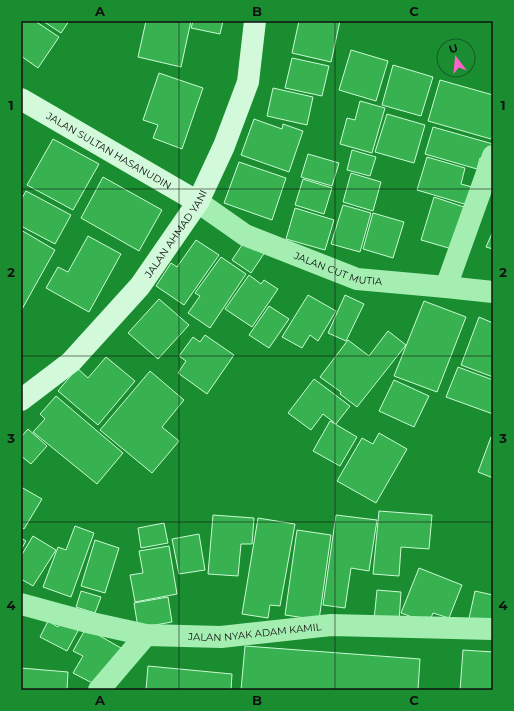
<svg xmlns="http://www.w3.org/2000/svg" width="514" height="711" viewBox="0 0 514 711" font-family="Montserrat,sans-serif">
<rect width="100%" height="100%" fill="#198d30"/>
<path fill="#38b250" stroke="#cafad3" d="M21 21H35L59 37 38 68 21 56Z
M43 21H69L61 33Z
M146 21H191L181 67 138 57Z
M193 21H223L220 34 191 28Z
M299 21H340L331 62 292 53Z
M351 50 388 61 376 101 339 90Z
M292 58 329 66 322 96 285 88Z
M393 65 433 77 421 116 382 105Z
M159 73 203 88 182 149 153 138 158 125 143 120Z
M440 80 493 95V133L491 139 428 121Z
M273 88 313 97 307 125 267 116Z
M360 101 385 108 372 153 340 144 347 118 355 120Z
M387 114 425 125 414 163 375 152Z
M254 119 282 129 283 124 303 131 289 172 241 155Z
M433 127 493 144V150L490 161 480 158 477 169 425 154Z
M53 139 99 164 73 210 27 185Z
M352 150 376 157 370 176 347 170Z
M308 154 339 163 332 186 301 177Z
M427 157 465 168 461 184 476 188 471 206 417 190Z
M239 162 286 178 272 220 224 203Z
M351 173 381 182 373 211 343 202Z
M103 177 162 210 139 251 81 218Z
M303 179 332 188 324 214 295 205Z
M26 191 71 215 55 244 21 226V200Z
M434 197 464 207 452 249 421 240Z
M343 205 371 213 360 252 331 244Z
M295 208 334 220 325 250 286 239Z
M373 213 404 222 393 258 363 249Z
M21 230 55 250 21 311Z
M493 231V249L486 247Z
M88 236 121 254 89 312 46 288 58 267 68 272Z
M246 239 265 252 251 273 232 260Z
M196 240 219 255 184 305 156 286 171 263 177 267Z
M221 257 246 274 210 328 188 313 200 296 195 293Z
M249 275 261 284 264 280 278 289 252 327 225 309Z
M308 295 336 311 318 341 310 335 302 348 282 337Z
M345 295 364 304 346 341 328 333Z
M159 299 189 325 158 359 128 333Z
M424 301 466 317 437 392 394 376Z
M269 306 289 319 269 348 249 335Z
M479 317 493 323V377L461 365Z
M388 331 406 345 357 407 340 394 341 392 320 377 348 340 369 356Z
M205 335 234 355 207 394 178 373 186 361 179 356 193 337 200 342Z
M106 357 135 381 98 425 58 391 77 368 88 378Z
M458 367 493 380V414L446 397Z
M150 371 184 400 162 427 179 441 152 473 100 430Z
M314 379 350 406 336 424 323 414 311 430 288 413Z
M394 380 429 396 414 427 379 411Z
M56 396 123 453 97 484 33 432 45 419 40 414Z
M330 421 357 437 340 466 313 451Z
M28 429 47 446 31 464 21 456V437Z
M379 433 407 449 376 503 337 481 362 438 373 444Z
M491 437 493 438V478L478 472Z
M21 487 42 499 24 529 21 527Z
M379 511 432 515 429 549 401 547 399 576 373 574Z
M213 515 254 518 252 544H241L238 576 208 574Z
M336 515 377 520 369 571 351 568 345 608 323 605Z
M258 518 295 524 280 606 270 605 268 618 242 614Z
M164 523 168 543 141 548 138 528Z
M75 526 94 533 71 597 43 587 58 547 66 550Z
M297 530 331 535 319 620 285 615Z
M199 534 205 570 179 574 172 539Z
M33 536 56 550 33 586 21 579V556Z
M21 538 26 541 21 550Z
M95 540 119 548 105 593 81 586Z
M169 546 177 594 135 602 130 575 143 573 139 551Z
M419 568 462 585 449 618 433 613 429 623 401 613Z
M377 590 401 592 399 622 374 620Z
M81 591 101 597 95 613 76 607Z
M475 591 493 595V627L468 623Z
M168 597 172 622 138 628 134 603Z
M62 619 79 629 67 651 40 637 48 621 58 627Z
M86 628 121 648 100 687 73 673 83 656 73 651Z
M245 646 420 659 418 690H241Z
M463 650 493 652V690H460Z
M148 666 232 674 231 690H146Z
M21 668 68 672 67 690H21Z"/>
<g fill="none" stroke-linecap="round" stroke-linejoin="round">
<g stroke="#a4eeb2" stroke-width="22">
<path id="s1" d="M198 202 245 235 357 279 446 287 493 292"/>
<path d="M446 287 493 156"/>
<path id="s2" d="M21 604 87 622 146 635 221 637 331 625 493 629"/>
<path d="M99 690 146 635"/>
</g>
<g stroke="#d2fada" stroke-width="22">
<path id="s3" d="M21 99 198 202"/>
<path id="s4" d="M21 400 71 362 140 286 198 202 224 146 248 82 255 21"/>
</g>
</g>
<path fill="none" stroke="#111" stroke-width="1" stroke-opacity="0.55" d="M179 21V690M335 21V690M21 189H493M21 356H493M21 522H493"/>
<g text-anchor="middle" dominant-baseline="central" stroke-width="3" stroke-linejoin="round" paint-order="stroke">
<g font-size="10" fill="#111" stroke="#198d30">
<text stroke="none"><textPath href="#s3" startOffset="102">JALAN SULTAN HASANUDIN</textPath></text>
<text stroke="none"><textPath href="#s4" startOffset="229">JALAN AHMAD YANI</textPath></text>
<text stroke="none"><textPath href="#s1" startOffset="157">JALAN CUT MUTIA</textPath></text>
<text stroke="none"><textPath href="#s2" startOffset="238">JALAN NYAK ADAM KAMIL</textPath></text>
</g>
</g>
<rect width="514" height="711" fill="none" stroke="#198d30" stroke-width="44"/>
<g transform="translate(456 58) rotate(344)"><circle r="19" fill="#198d30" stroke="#165b24"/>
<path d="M0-3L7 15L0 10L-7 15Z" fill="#ff62c8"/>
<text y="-6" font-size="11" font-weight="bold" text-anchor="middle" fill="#111111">U</text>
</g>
<rect x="22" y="22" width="470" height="667" fill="none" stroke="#111" stroke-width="1.5"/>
<g font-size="13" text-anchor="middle" font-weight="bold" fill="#111">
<text x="100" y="16">A</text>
<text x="257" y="16">B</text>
<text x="414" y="16">C</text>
<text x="11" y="110">1</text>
<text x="503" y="110">1</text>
<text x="11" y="277">2</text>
<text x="503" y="277">2</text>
<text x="11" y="443">3</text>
<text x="503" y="443">3</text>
<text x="11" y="610">4</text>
<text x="503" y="610">4</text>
<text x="100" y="705">A</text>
<text x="257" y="705">B</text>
<text x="414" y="705">C</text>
</g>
</svg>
